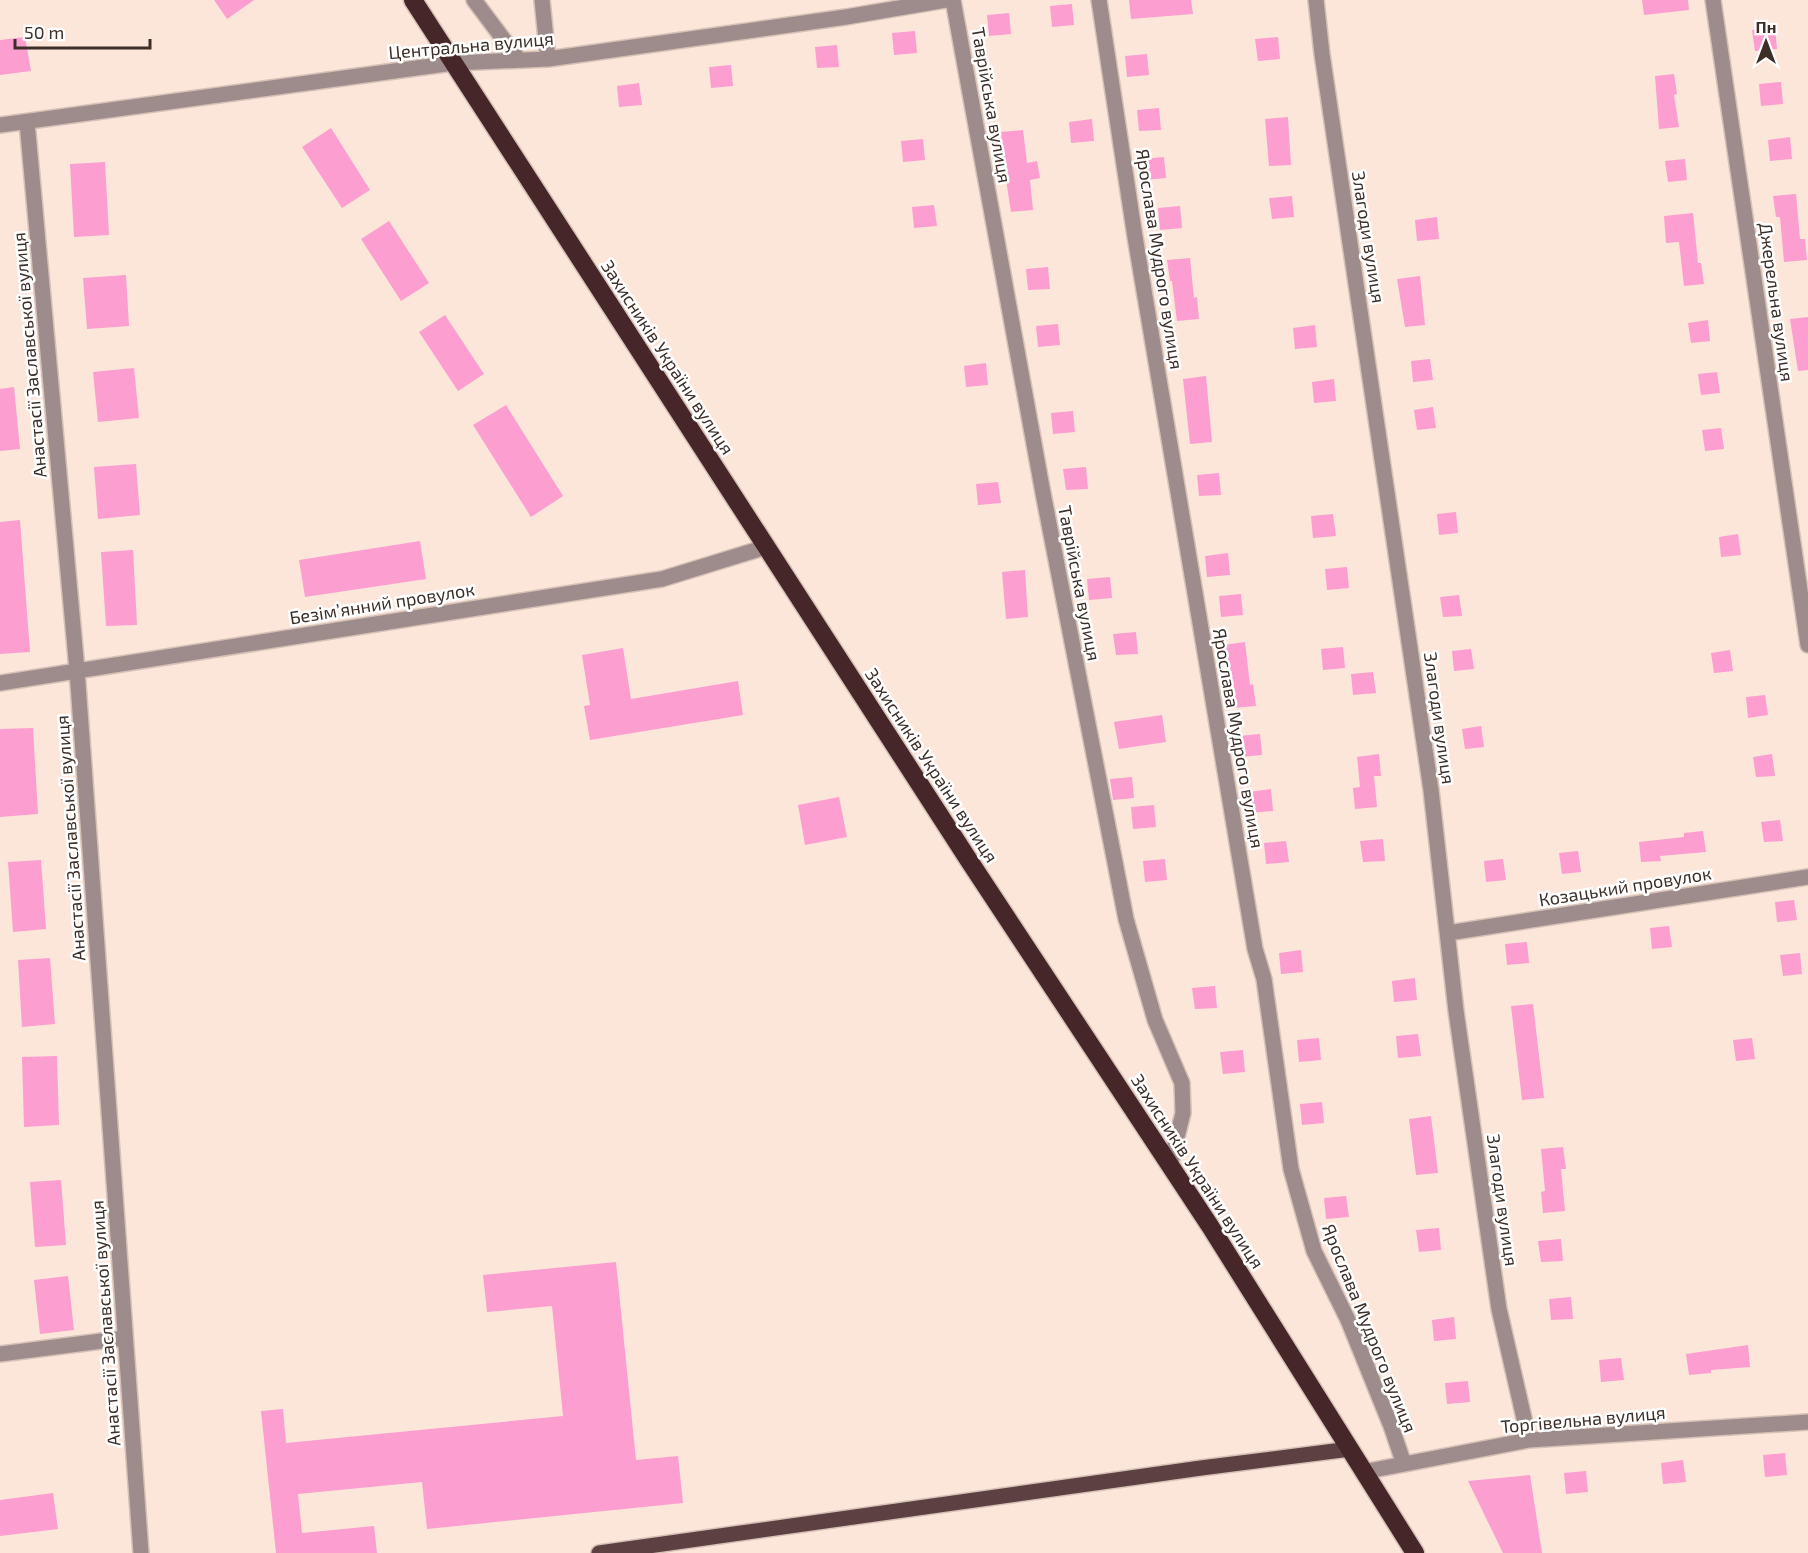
<svg xmlns="http://www.w3.org/2000/svg" width="1808" height="1553" viewBox="0 0 1808 1553" font-family="'Exo 2',sans-serif">
<rect width="100%" height="100%" fill="#fce6da"/>
<path fill="#fc9ed0" d="M214 0H254L227 19Z
M1129 0H1191L1193 14 1131 19Z
M1642 0H1688L1689 10 1644 15Z
M1072 4 1074 25 1052 27 1050 6Z
M1009 13 1011 34 989 36 987 15Z
M1775 27 1777 49 1755 51 1752 30Z
M915 31 917 53 894 55 892 33Z
M25 37 31 71 0 75V40Z
M1278 37 1280 59 1258 61 1255 39Z
M837 45 839 67 817 68 815 47Z
M1147 54 1149 75 1127 77 1125 56Z
M731 65 733 86 711 88 709 67Z
M1674 74 1677 94 1674 95 1679 127 1659 129 1655 76Z
M1781 82 1783 104 1761 106 1759 84Z
M639 83 642 105 619 107 617 86Z
M1159 108 1161 130 1139 131 1137 110Z
M1288 117 1291 165 1269 166 1265 119Z
M1092 119 1094 141 1071 143 1069 122Z
M331 128 370 190 342 208 302 147Z
M1023 130 1027 163 1037 161 1040 178 1030 180 1033 210 1011 212 1004 167 1001 132Z
M1790 137 1792 159 1770 161 1768 140Z
M923 139 925 160 903 162 901 141Z
M1164 157 1166 178 1144 180 1142 159Z
M1685 159 1687 180 1668 182 1665 161Z
M105 162 109 235 74 237 70 164Z
M1796 194 1800 239H1805L1807 260 1784 262 1780 217H1776L1773 196Z
M1292 196 1294 217 1272 219 1269 198Z
M934 205 937 226 914 228 912 207Z
M1180 206 1182 228 1160 230 1158 208Z
M1693 213 1698 263H1701L1704 284 1684 286 1679 242 1666 243 1664 216Z
M1437 217 1439 239 1417 241 1415 220Z
M389 221 429 283 401 301 361 239Z
M1190 258 1194 298 1197 297 1199 319 1177 321 1172 281H1170L1167 260Z
M1048 267 1050 289 1028 290 1026 269Z
M126 275 129 326 87 329 83 278Z
M1420 276 1425 325 1405 327 1397 279Z
M445 315 484 374 458 391 419 332Z
M1808 317V370L1798 371 1790 319Z
M1708 320 1710 341 1691 343 1688 323Z
M1058 324 1060 345 1038 347 1036 326Z
M1315 325 1317 347 1295 349 1293 328Z
M1430 359 1433 380 1413 382 1411 361Z
M986 363 988 385 966 387 964 366Z
M134 368 139 418 98 422 93 372Z
M1717 372 1720 393 1701 395 1698 374Z
M1206 376 1212 442 1190 444 1183 379Z
M1334 379 1336 401 1314 403 1312 382Z
M14 387 20 449 0 451V389Z
M506 405 563 496 531 517 473 425Z
M1433 407 1436 428 1417 430 1414 410Z
M1073 411 1075 432 1053 434 1051 413Z
M1721 428 1724 449 1705 451 1702 430Z
M136 464 140 515 98 519 94 467Z
M1086 467 1088 489 1066 490 1063 469Z
M1219 473 1221 495 1199 496 1197 475Z
M998 482 1001 503 978 505 976 484Z
M1456 512 1458 533 1439 535 1437 514Z
M1333 514 1336 536 1313 538 1311 516Z
M20 520 30 652 0 654V522Z
M1738 534 1741 555 1721 557 1719 537Z
M420 541 426 579 305 597 299 560Z
M133 550 137 625 106 626 101 552Z
M1228 553 1230 575 1207 577 1205 556Z
M1347 567 1349 588 1327 590 1325 569Z
M1025 570 1028 617 1006 619 1002 572Z
M1110 577 1112 598 1089 600 1087 579Z
M1241 594 1243 615 1221 617 1219 596Z
M1459 595 1462 616 1443 617 1440 597Z
M1136 632 1138 654 1116 655 1113 634Z
M1245 642 1250 685 1253 684 1256 706 1233 708 1229 665 1226 666 1223 645Z
M1343 647 1345 668 1323 670 1321 649Z
M623 648 631 699 738 681 743 715 590 740 584 706 590 705 582 655Z
M1471 649 1474 669 1454 671 1452 651Z
M1730 650 1733 671 1714 673 1711 653Z
M1373 672 1376 693 1353 695 1351 674Z
M1765 695 1768 715 1748 718 1746 697Z
M1162 715 1166 742 1119 749 1114 722Z
M1481 726 1484 747 1465 749 1462 729Z
M33 728 38 814 0 817V729Z
M1260 734 1262 755 1240 757 1238 736Z
M1379 754 1381 776H1374L1377 807 1355 809 1353 788 1360 787 1357 757Z
M1772 754 1775 776 1756 777 1753 757Z
M1132 777 1134 798 1113 800 1110 779Z
M1271 789 1273 811 1251 813 1249 792Z
M839 797 847 837 805 845 798 805Z
M1154 805 1156 827 1133 829 1131 807Z
M1780 820 1783 841 1764 842 1761 822Z
M1703 831 1706 852 1660 856 1661 861 1641 862 1639 842 1684 837V833Z
M1383 839 1385 861 1363 862 1360 841Z
M1286 841 1289 862 1266 864 1264 843Z
M1578 851 1581 872 1562 874 1559 853Z
M1165 859 1167 880 1145 882 1143 861Z
M1503 859 1506 880 1486 882 1484 861Z
M41 860 46 929 13 932 8 862Z
M1794 900 1797 920 1777 922 1775 902Z
M1669 926 1672 947 1652 949 1650 928Z
M1527 942 1529 963 1507 965 1505 944Z
M1301 950 1303 972 1281 974 1279 953Z
M1800 953 1802 974 1783 976 1780 955Z
M50 958 55 1024 22 1027 18 960Z
M1415 978 1417 1000 1394 1002 1392 981Z
M1215 986 1217 1008 1195 1009 1192 988Z
M1533 1004 1544 1098 1522 1100 1511 1006Z
M1418 1034 1421 1056 1398 1058 1396 1036Z
M1319 1038 1321 1060 1299 1062 1297 1040Z
M1752 1038 1755 1059 1736 1061 1733 1040Z
M1243 1050 1245 1072 1223 1074 1220 1052Z
M57 1056 59 1125 24 1127 22 1057Z
M1322 1102 1324 1123 1302 1125 1300 1104Z
M1431 1116 1438 1173 1416 1175 1409 1119Z
M1563 1147 1566 1169H1561L1565 1211 1543 1213 1541 1192 1545 1191 1541 1149Z
M61 1180 66 1245 35 1247 30 1182Z
M1346 1196 1349 1217 1326 1219 1324 1198Z
M1439 1228 1441 1250 1419 1252 1416 1230Z
M1561 1239 1563 1261 1541 1262 1538 1241Z
M616 1262 636 1460 678 1456 683 1503 427 1529 422 1482 298 1494 302 1533 374 1526 377 1553H276L261 1411 283 1409 286 1443 563 1416 552 1306 487 1312 483 1275Z
M68 1276 74 1330 40 1334 34 1280Z
M1571 1297 1573 1319 1551 1320 1549 1299Z
M1454 1317 1456 1339 1434 1341 1432 1320Z
M1748 1345 1750 1367 1711 1370V1373L1689 1375 1686 1354Z
M1621 1358 1624 1380 1601 1382 1599 1360Z
M1468 1381 1470 1402 1447 1404 1445 1383Z
M1785 1453 1787 1475 1765 1477 1763 1455Z
M1683 1460 1686 1482 1663 1484 1661 1463Z
M1586 1471 1588 1492 1566 1494 1564 1473Z
M1530 1475 1542 1553H1503L1468 1481Z
M53 1493 58 1529 0 1536V1500Z"/>
<g fill="none" stroke-linecap="round" stroke-linejoin="round">
<g stroke="#d6c1b6" stroke-width="18">
<path id="minor" d="M474 0 519 60
M542 0 548 59
M953 0 1043 493 1126 919 1155 1020 1182 1083 1183 1113 1170 1165
M1099 0 1135 237 1255 949 1264 979 1291 1169 1314 1251 1348 1320 1391 1426 1404 1464
M1316 0 1322 54 1431 790 1456 1011 1499 1309 1529 1440
M1713 0 1808 645
M27 122 77 670 141 1553
M0 125 453 63 548 59 846 17 946 0
M0 683 662 579 766 547
M1448 933 1808 877
M0 1354 125 1338
M1363 1472 1529 1440 1808 1422"/>
</g>
<g stroke="#d6c1b6" stroke-width="18">
<path id="major" d="M599 1553 1201 1468 1350 1449"/>
</g>
<g stroke="#d6c1b6" stroke-width="21">
<path id="highway" d="M413 0 968 859 1210 1226 1415 1553"/>
</g>
<use href="#minor" stroke="#9e8c8c" stroke-width="15"/>
<use href="#major" stroke="#5d4041" stroke-width="15"/>
<use href="#highway" stroke="#462628" stroke-width="18"/>
</g>
<g text-anchor="middle" dominant-baseline="central" stroke-width="5" stroke-linejoin="round" paint-order="stroke">
<g font-size="18" fill="#3d2f28" stroke="#fff">
<text transform="translate(471 45) rotate(-5)">Центральна вулиця</text>
<text transform="translate(992 105) rotate(80)">Таврійська вулиця</text>
<text transform="translate(1369 237) rotate(81)">Злагоди вулиця</text>
<text transform="translate(1160 259) rotate(81)">Ярослава Мудрого вулиця</text>
<text transform="translate(1777 302) rotate(82)">Джерельна вулиця</text>
<text transform="translate(29 355) rotate(-95)">Анастасії Заславської вулиця</text>
<text transform="translate(668 357) rotate(57)">Захисників України вулиця</text>
<text transform="translate(1080 583) rotate(79)">Таврійська вулиця</text>
<text transform="translate(382 603) rotate(-9)">Безімʼянний провулок</text>
<text transform="translate(1440 718) rotate(82)">Злагоди вулиця</text>
<text transform="translate(1239 738) rotate(80)">Ярослава Мудрого вулиця</text>
<text transform="translate(932 765) rotate(57)">Захисників України вулиця</text>
<text transform="translate(70 838) rotate(-94)">Анастасії Заславської вулиця</text>
<text transform="translate(1625 886) rotate(-9)">Козацький провулок</text>
<text transform="translate(1198 1171) rotate(57)">Захисників України вулиця</text>
<text transform="translate(1503 1200) rotate(82)">Злагоди вулиця</text>
<text transform="translate(105 1323) rotate(-94)">Анастасії Заславської вулиця</text>
<text transform="translate(1370 1328) rotate(68)">Ярослава Мудрого вулиця</text>
<text transform="translate(1583 1419) rotate(-5)">Торгівельна вулиця</text>
</g>
</g>
<g transform="translate(1766 42)" stroke="#ffffff" stroke-width="4.5" paint-order="stroke">
<path d="M0-4.5L10 22L0 15L-10 22Z" fill="#3d2f28"/>
<text y="-9" font-size="16" font-weight="bold" text-anchor="middle" fill="#3d2f28">Пн</text>
</g>
<path d="M15 39v9h135v-9" fill="none" stroke="#3d2f28" stroke-width="3"/>
<text x="24" y="39" font-size="18" fill="#3d2f28" stroke="#ffffff" stroke-width="4.5" paint-order="stroke">50 m</text>
</svg>
